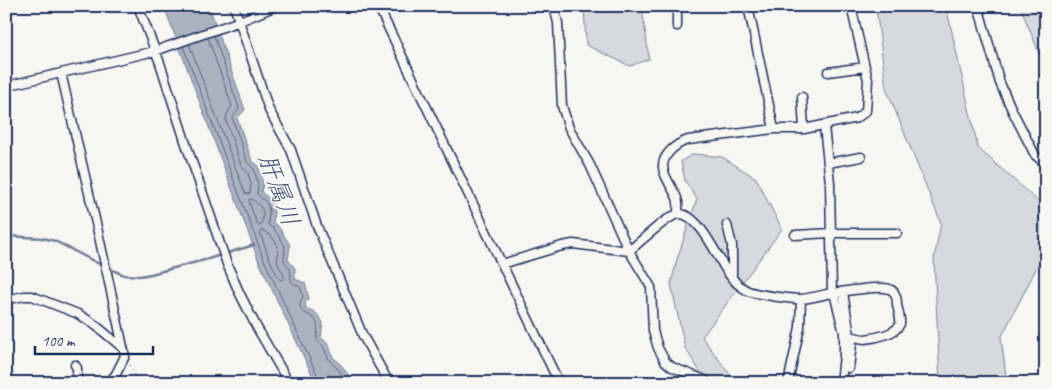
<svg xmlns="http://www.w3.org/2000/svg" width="1052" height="389" viewBox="0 0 1052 389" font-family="Caveat,'Klee One',sans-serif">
<rect width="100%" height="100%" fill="#f6f6f2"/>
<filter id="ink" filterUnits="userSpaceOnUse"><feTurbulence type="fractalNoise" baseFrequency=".02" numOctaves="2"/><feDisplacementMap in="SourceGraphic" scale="10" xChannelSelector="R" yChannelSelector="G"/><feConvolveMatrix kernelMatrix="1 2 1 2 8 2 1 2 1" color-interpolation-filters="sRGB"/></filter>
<g filter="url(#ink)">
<path fill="#d6d9dd" stroke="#78849e" d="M584 6H642L649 59 630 66 586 45Z
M873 6H946L978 148 1041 204 1043 221V255L1001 338 1007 383H940L934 259 941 223 886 88 877 15Z
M1020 6H1046V68L1041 58Z
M694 154 722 157 756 178 782 229 702 337 736 383H712L701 373 685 348 671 284 677 259 697 199 685 181 681 161Z"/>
<path fill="#abb2c0" stroke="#717e99" d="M164 6H209L245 110 237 118 252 161 258 165 263 184 261 192C275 202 275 207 273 223L278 226 290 245 288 260 295 268V279L305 283 309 299 305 303 306 308 315 312 323 322 321 338 328 343 333 357 342 366 354 383H316L259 262Z"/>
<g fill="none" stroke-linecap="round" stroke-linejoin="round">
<path stroke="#556385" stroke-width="1" d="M214 36 239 108C238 113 232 114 233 120L247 162 254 169 258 184 257 194 267 203 269 210 268 225 275 230 285 246 284 260C285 264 290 267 290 271 293 283 287 280 300 287L303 296C293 317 313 310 317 324 319 328 316 335 317 340L323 346 329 360 338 369 348 383
M189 44 245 193 248 194 250 193 251 184 248 173 241 165 226 121 227 114 232 106 208 38
M183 46 264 260 319 379 320 383
M251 199C263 207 266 211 260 226L257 224 249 202V200Z
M262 230C268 233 276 240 278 247 280 252 276 258 278 264 280 270 284 271 284 278L282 280 279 279 269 258 260 233Z"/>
<path stroke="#717e99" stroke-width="2.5" d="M6 236 43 238 55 241 103 266
M108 268 124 275 140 276 151 274 208 259 254 245"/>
<g stroke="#1b2f5e" stroke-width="11">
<path id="minor" d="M138 6 160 63 187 147 227 264 239 292 256 326 289 383
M234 6 269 110 291 150 317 226 363 336 389 383
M378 6 559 383
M554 6 558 23 562 106 569 128 590 165 629 251 651 287 653 331 658 348 665 361 672 367 705 380 707 383
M748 6 774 129
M978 6 1000 83 1012 110 1035 155 1046 164
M677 26V6
M828 72 865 67
M61 73 98 232 125 356 116 374 109 383
M6 86 155 51 240 21 276 6
M802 97 804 129
M828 163 861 157
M678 214C678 209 679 203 677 198 673 189 667 181 664 172 659 157 675 144 688 140L774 129H804L857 118 866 111 868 80 851 6
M727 225 732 245V278
M795 235 831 233H897
M502 264 562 246 573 244 629 251C639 243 667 216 678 214 699 212 718 259 728 273 733 280 740 287 748 291 759 295 790 299 801 299 811 298 822 295 832 293L830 183 824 126
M832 293C843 292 880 285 889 289 896 291 897 299 897 305 898 310 901 319 900 324 896 334 875 338 865 339 861 339 855 337 850 336L843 292
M834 293 844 333V355L841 383
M6 300 24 296H32L78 314 94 324 123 348
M75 365 77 368V383
M849 368 852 344 850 336
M788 383 800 327 801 299"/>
</g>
<path stroke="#1b2f5e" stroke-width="1" stroke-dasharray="1 4" stroke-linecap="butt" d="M130 365 138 383"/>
<use href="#minor" stroke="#f6f6f2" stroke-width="8"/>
</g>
</g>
<g text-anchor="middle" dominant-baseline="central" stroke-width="4" stroke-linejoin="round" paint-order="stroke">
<g font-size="25" font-style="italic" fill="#46567b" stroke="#f6f6f2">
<text transform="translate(279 190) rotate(70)">肝属川</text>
</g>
</g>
<rect width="1052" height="389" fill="none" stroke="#f6f6f2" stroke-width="25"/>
<rect x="12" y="12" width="1027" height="364" fill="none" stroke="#1b2f5e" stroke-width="2" filter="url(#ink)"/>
<path d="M35 346v8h118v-8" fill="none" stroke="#1b2f5e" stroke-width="2.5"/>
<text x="42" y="346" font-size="15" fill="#1b2f5e" stroke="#f6f6f2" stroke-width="4" paint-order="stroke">100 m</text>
</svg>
